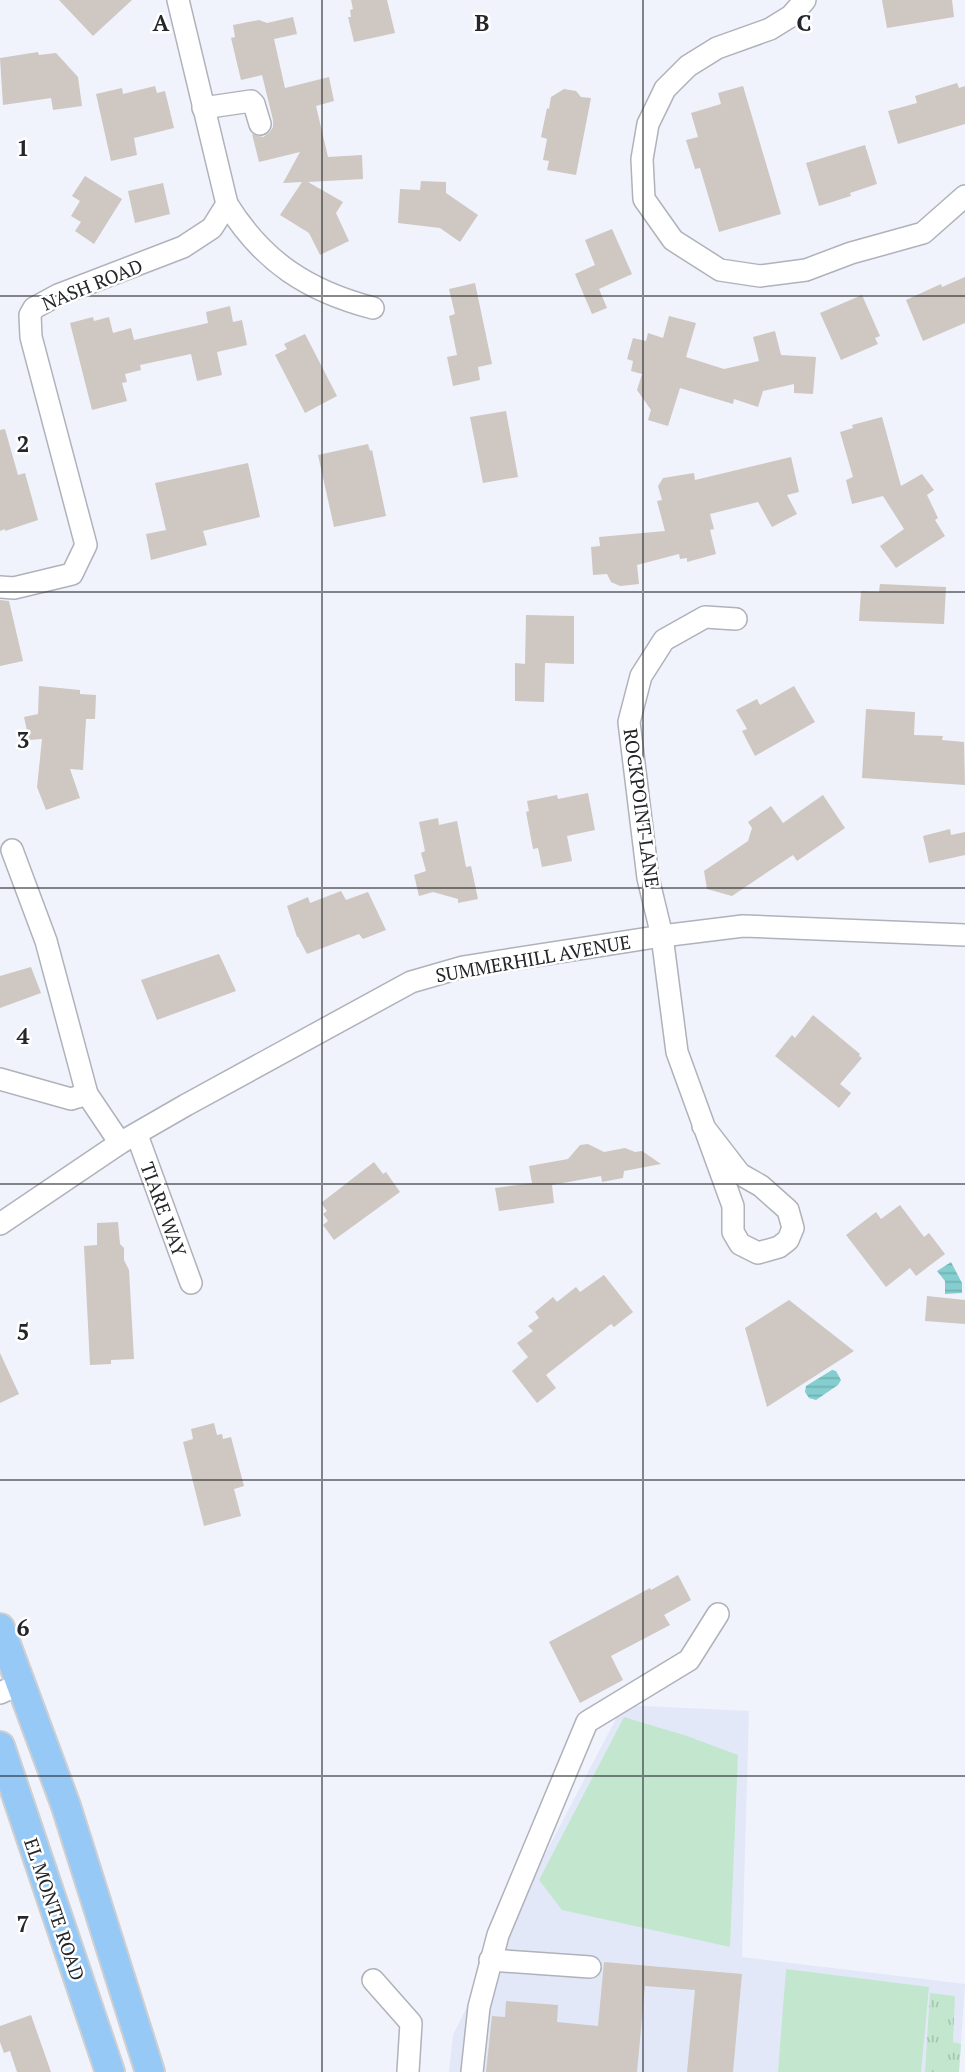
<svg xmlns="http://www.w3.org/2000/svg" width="965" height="2072" font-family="'PT Serif',serif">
<defs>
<pattern id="park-tufts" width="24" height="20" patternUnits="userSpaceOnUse" patternTransform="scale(1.75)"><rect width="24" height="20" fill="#c2e7ce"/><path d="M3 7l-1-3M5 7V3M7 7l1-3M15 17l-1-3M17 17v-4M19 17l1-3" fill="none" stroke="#a7c6b1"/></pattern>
<pattern id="water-rules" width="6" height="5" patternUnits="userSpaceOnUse" patternTransform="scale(1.75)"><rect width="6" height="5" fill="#84ced0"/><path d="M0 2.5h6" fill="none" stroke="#72b1b3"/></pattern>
</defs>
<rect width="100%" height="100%" fill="#f0f3fb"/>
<!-- built -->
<polygon fill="#e3e8f8" points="623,1705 749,1711 742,1957 965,1984 959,2072 449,2072 453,2035 490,1960"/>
<!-- green -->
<g fill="#c2e7ce">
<polygon points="624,1717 687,1736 738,1755 730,1947 562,1910 539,1880"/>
<polygon points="786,1969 929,1987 921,2072 778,2072"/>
</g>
<!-- park -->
<polygon fill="url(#park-tufts)" points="930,1993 955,1996 953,2042 961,2044 959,2072 925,2072"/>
<!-- water -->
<g fill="url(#water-rules)">
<polygon points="951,1262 962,1283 962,1293 945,1294 945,1281 937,1271"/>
<polygon points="832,1370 836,1371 841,1380 838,1385 816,1400 809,1398 805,1392 806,1386"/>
</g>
<!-- building -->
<g fill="#cfc7c2">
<polygon points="59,0 132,0 93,36"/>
<polygon points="351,0 387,0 395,33 354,42 348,17 351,17 350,10 353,9"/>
<polygon points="882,0 952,0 954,17 887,28"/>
<polygon points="293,17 297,34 274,39 285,88 329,77 334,101 316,106 328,157 362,155 363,179 308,182 343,202 336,213 349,241 320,255 309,233 280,215 302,182 283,183 300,152 259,162 252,134 263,137 269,133 273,127 273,120 262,75 241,80 231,38 235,37 233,25 259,20 267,23"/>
<polygon points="38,52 39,55 56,53 78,77 82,106 53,110 51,98 3,105 0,58"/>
<polygon points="957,83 959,88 965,86 965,124 898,144 888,111 917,103 915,96"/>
<polygon points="155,86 157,93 165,91 174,128 134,138 137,155 111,161 96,94 122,88 123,94"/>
<polygon points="743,86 781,214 719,232 700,168 695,169 686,140 698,137 691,113 721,104 718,93"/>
<polygon points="564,89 576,91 581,97 591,98 576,175 547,170 549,161 543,160 547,139 541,137 547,108 549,109 551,97"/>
<polygon points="865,145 877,184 850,193 851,196 819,206 806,163"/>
<polygon points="85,176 122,199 94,244 75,231 81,222 71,216 80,201 72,196"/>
<polygon points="421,181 446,182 446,193 478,215 460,242 440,228 398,223 400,189 420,190"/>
<polygon points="163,183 170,214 135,223 128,191"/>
<polygon points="612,229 632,274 599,289 607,308 592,314 575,274 595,265 585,240"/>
<polygon points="965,277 965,323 923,341 906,300 941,284 942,287"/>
<polygon points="475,283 492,364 478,367 480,380 453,386 447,357 457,355 449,316 455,314 449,289"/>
<polygon points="862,295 880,336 875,338 878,344 841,360 820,313"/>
<polygon points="230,306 233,322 242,320 247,345 217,352 222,375 197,381 191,354 140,365 141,370 125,374 127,382 122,383 127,401 92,410 70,323 93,317 94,321 109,317 113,333 131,328 134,340 208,323 206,312"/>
<polygon points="669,316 696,323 686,357 724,369 759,361 753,337 775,331 781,355 816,357 813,394 794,393 794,384 763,391 758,407 734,399 733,404 680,388 668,426 648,420 651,410 637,390 642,374 631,371 633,361 627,359 633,338 646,341 648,333 663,338"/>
<polygon points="305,334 337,396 305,413 275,355 287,349 284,344"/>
<polygon points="506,411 518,477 483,483 470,417"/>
<polygon points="882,417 901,486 922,474 934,490 927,495 938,518 935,520 945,536 896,568 880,546 904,529 883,496 852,504 846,480 853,477 840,432 853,428 852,425"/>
<polygon points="5,429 18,475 25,473 38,520 5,531 5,529 0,531 0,430"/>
<polygon points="368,444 370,451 372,450 386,516 334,527 318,455"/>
<polygon points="791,457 799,492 787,495 797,514 772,527 758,502 710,514 714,529 710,530 716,554 687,562 687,558 680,559 679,554 637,565 639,584 620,586 611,582 607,574 593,575 591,547 600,546 599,537 665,531 657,501 662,500 658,486 663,478 694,473 695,480"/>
<polygon points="248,463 260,517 203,531 207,545 151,560 146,534 166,530 155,483"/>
<polygon points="880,584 946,587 944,624 859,621 861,591 879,592"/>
<polygon points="0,600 9,601 23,661 0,666"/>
<polygon points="526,615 574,616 574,664 545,663 544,702 515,701 515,663 525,664"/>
<polygon points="39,686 80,690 80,694 96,695 95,719 86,719 83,770 70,769 80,798 46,810 37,787 42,739 29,740 24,717 38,714"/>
<polygon points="794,686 815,722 755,756 742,731 747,729 736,710 757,699 760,705"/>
<polygon points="866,709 915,712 914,735 943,736 942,740 964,742 965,785 862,778"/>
<polygon points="588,793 595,830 567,836 572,861 542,867 538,848 533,849 526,812 529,811 527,801 557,795 558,799"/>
<polygon points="823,795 845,828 797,861 793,855 732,896 707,889 704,871 748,841 752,828 748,822 771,806 783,823"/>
<polygon points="438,818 439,825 457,821 466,867 471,866 478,899 458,903 458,899 433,892 419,896 414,875 426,871 421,853 425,851 419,822"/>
<polygon points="950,829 951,835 965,832 965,855 929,863 923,836"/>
<polygon points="341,891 346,900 368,892 386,930 363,939 359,934 307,954 298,937 297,937 287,906 308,897 310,903"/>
<polygon points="219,954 236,991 157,1020 141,980"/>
<polygon points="31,967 41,993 0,1008 0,976"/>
<polygon points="813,1015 860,1054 859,1056 862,1058 840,1084 851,1093 839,1108 775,1056 792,1035 795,1038"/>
<polygon points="588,1144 604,1152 625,1148 635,1152 642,1151 661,1164 624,1171 623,1178 602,1182 601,1176 552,1185 554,1203 499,1211 495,1188 532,1183 529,1166 568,1159 580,1145"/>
<polygon points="374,1162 383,1174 386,1172 400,1192 334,1240 323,1225 328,1221 323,1214 327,1211 321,1203"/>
<polygon points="900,1205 924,1237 929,1233 945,1254 916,1276 910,1268 886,1287 846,1235 876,1212 881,1219"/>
<polygon points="118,1222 120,1244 124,1248 124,1260 129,1270 134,1359 111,1360 111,1364 90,1365 84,1246 97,1245 97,1223"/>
<polygon points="604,1275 633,1312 614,1327 611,1324 546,1375 556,1388 537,1403 512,1371 528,1357 517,1343 533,1331 528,1326 539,1318 535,1312 553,1297 557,1302 576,1287 580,1292"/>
<polygon points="927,1296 965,1300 965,1324 925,1321"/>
<polygon points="789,1300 854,1351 767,1407 745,1328"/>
<polygon points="0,1353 19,1394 0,1403"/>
<polygon points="214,1423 217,1435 222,1434 223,1439 231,1437 244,1486 234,1489 241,1516 204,1526 183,1442 193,1439 191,1429"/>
<polygon points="678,1575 691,1600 664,1615 670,1625 611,1656 623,1680 580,1703 549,1642 650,1588 651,1590"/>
<polygon points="604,1962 742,1974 733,2072 687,2072 695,1990 645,1986 637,2072 486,2072 492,2016 505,2017 506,2001 558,2005 557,2022 598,2026"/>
<polygon points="31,2015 51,2072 17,2072 10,2051 4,2053 0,2042 0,2026"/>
</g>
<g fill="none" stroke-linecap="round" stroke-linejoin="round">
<defs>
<g id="minor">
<polyline points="805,0 791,16 770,29 717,48 688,66 665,89 648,124 642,159 644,199 673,240 720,270 760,276 806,270 851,253 923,233 965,196"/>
<polyline points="203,108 251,101 254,104 260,124"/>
<path d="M 227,204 C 263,262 308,291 373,308"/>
<polyline points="0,587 14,588 72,574 86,545 31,337 30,315 34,308 58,295 183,247 212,228 227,204 178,0"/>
<polyline points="12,850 46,941 87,1094"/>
<polyline points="0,1079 71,1099 87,1094 120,1143"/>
<polyline points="703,1126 740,1174 761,1186 788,1210 793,1228 788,1240 779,1247 758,1253 740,1244 733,1232 733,1206 677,1052 662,936 648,878 629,722 641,676 664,640 705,617 736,619"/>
<polyline points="137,1135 191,1283"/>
<polyline points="0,1224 120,1143 186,1105 411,982 463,967 662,936 743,926 965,935"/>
<polyline points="0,1693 22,1683"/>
<polyline points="490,1960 590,1967"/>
<polyline points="373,1980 411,2023 408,2072"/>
<polyline points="472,2072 479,2007 498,1935 587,1722 689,1660 718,1614"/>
</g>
<g id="major">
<polyline points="0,1628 66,1806 150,2072"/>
<polyline points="0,1746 110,2072"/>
</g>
</defs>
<!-- minor casing -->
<use href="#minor" stroke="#afb2ba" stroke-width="24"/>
<!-- major casing -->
<use href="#major" stroke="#cfcfd0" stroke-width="32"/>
<!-- minor -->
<use href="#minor" stroke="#fff" stroke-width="21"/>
<!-- major -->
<use href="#major" stroke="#97c9f7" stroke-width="28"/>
</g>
<!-- grid -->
<path fill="none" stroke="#25262a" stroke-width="2" stroke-opacity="0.55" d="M 322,0 L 322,2072M 643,0 L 643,2072M 0,296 L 965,296M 0,592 L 965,592M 0,888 L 965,888M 0,1184 L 965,1184M 0,1480 L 965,1480M 0,1776 L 965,1776"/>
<g text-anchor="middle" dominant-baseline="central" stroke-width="5" stroke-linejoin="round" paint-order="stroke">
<!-- street labels -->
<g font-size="19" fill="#25262a" stroke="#fff">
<text transform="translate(92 284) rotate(-22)">NASH ROAD</text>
<text transform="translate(642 808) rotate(82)">ROCKPOINT LANE</text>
<text transform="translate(533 958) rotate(-10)">SUMMERHILL AVENUE</text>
<text transform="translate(164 1209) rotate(70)">TIARE WAY</text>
<text transform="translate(55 1909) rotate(71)">EL MONTE ROAD</text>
</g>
</g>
<g font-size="23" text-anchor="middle" font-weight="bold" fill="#25262a" stroke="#fff" stroke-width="5" stroke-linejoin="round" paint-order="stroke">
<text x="161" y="31">A</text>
<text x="482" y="31">B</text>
<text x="804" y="31">C</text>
<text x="23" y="156">1</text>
<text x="23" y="452">2</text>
<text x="23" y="748">3</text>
<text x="23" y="1044">4</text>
<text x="23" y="1340">5</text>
<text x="23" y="1636">6</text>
<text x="23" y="1932">7</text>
</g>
</svg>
